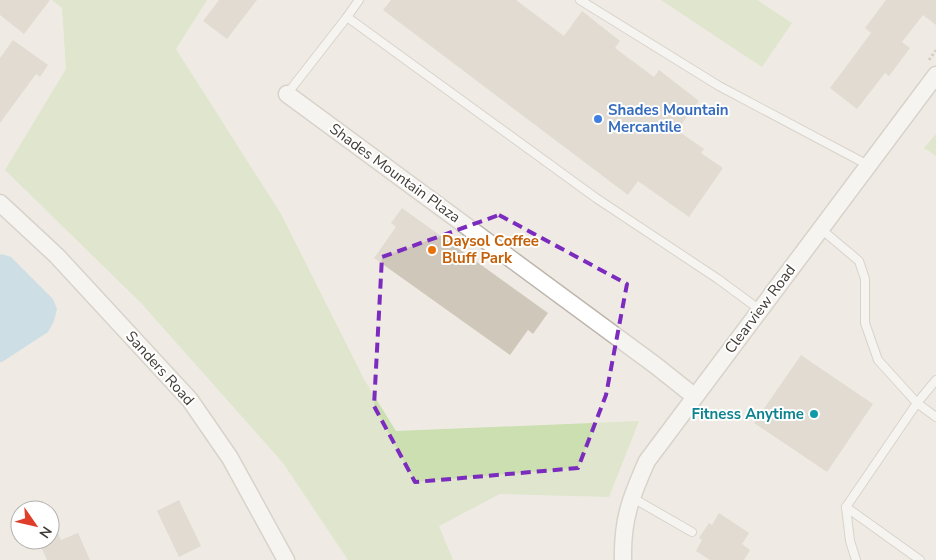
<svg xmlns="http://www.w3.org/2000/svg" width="936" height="560" font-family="'Nunito Sans',sans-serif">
<rect width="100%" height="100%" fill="#efebe4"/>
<!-- green -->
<g fill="#ccdfb1">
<polygon points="52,0 207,0 176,49 281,214 365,381 396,431 639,421 609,497 500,494 439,526 453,560 348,560 283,463 141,303 5,170 66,69 62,8"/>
<polygon points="661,0 757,0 792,23 762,67"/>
<polygon points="936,134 936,156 924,148"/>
</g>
<!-- water -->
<polygon fill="#a6cfe6" points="2,254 11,257 53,299 57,309 54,321 48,332 2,362 0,362 0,255"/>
<!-- building -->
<g fill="#d0c7bb">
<polygon points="0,0 50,0 24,34 0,15"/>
<polygon points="219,0 257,0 227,39 203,21"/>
<polygon points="391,0 516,0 564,36 582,11 620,41 615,48 654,77 659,70 699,101 677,130 704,149 701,153 723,168 689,217 638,181 628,195 383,10"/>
<polygon points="886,0 936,0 936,25 923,15 902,42 910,48 889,76 885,73 857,109 830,88 871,33 865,28"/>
<polygon points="13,40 48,65 40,77 36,74 0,123 0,58"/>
<polygon points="402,208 548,313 533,334 528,330 510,355 374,258 396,227 391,223"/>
<polygon points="801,355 873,404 827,472 754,423"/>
<polygon points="179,500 201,546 179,557 157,511"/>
<polygon points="719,513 749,533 742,544 750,550 744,560 710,560 696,551 702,540 699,538 709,523 712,525"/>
<polygon points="50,515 61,540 78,533 90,560 47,560 38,540 50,540"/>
</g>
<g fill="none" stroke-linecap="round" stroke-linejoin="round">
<defs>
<g id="lane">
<polyline points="580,0 719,86 868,165"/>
<polyline points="347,17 359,0"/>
<polyline points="287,94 347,17 596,198 718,279 760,310"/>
<polyline points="821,229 859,261 865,279 865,323 878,360 917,403 936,417"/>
<polyline points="631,497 692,532"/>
<polyline points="846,507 850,541 856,560"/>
<polyline points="920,560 846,507 917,403 936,380"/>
</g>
<g id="street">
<polyline points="287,94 655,365 694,396"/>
<polyline points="0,203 57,256 190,400 230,458 286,560"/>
<path d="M 623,560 C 622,519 631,497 647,461 L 936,75"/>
</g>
</defs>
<!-- lane casing -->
<use href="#lane" stroke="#bdb5ab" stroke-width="10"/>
<!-- street casing -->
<use href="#street" stroke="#bdb5ab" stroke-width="19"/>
<!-- path -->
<polyline stroke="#baad9b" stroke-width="3" stroke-dasharray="2.5 2.5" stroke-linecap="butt" points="929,60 936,50"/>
<!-- lane -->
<use href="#lane" stroke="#fff" stroke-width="8"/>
<!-- street -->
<use href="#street" stroke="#fff" stroke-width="16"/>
</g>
<!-- marked area -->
<path d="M0 0H936V560H0ZM 499,215 L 627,284 L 606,395 L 578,468 L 415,482 L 374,406 L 382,257 Z" fill="#efebe4" fill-opacity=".55" fill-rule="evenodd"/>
<path fill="none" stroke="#7b2cbf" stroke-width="4" stroke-dasharray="10 6" stroke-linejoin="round" d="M 499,215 L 627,284 L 606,395 L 578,468 L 415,482 L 374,406 L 382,257 Z"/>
<!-- markers -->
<circle fill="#3f7fe0" stroke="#fff" stroke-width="2" cx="598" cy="119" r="5"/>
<circle fill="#e8710a" stroke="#fff" stroke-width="2" cx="432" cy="250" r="5"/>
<circle fill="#0f9aa8" stroke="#fff" stroke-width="2" cx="814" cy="414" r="5"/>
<g text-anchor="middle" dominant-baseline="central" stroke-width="4" stroke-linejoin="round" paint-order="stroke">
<!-- shop labels -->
<g font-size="15" font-weight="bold" fill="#366cbe" stroke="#fff" text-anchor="start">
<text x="608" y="110">Shades Mountain<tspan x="608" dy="17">Mercantile</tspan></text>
</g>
<!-- street labels -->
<g font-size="15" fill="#413b35" stroke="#fff">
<text transform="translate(395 173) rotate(36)">Shades Mountain Plaza</text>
<text transform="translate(760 309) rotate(-53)">Clearview Road</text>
<text transform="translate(160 368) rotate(48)">Sanders Road</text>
</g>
<!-- food labels -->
<g font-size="15" font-weight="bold" fill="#c56008" stroke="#fff" text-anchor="start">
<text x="442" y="241">Daysol Coffee<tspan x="442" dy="17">Bluff Park</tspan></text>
</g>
<!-- culture labels -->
<g font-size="15" font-weight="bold" fill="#0d838f" stroke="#fff" text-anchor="end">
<text x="804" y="414">Fitness Anytime</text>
</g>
</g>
<!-- north arrow -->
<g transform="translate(35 525) rotate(124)"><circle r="24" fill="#ffffff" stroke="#b3b1ae"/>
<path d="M0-4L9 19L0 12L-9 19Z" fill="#df3e2b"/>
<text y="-8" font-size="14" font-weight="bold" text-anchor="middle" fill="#413b35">N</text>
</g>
</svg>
